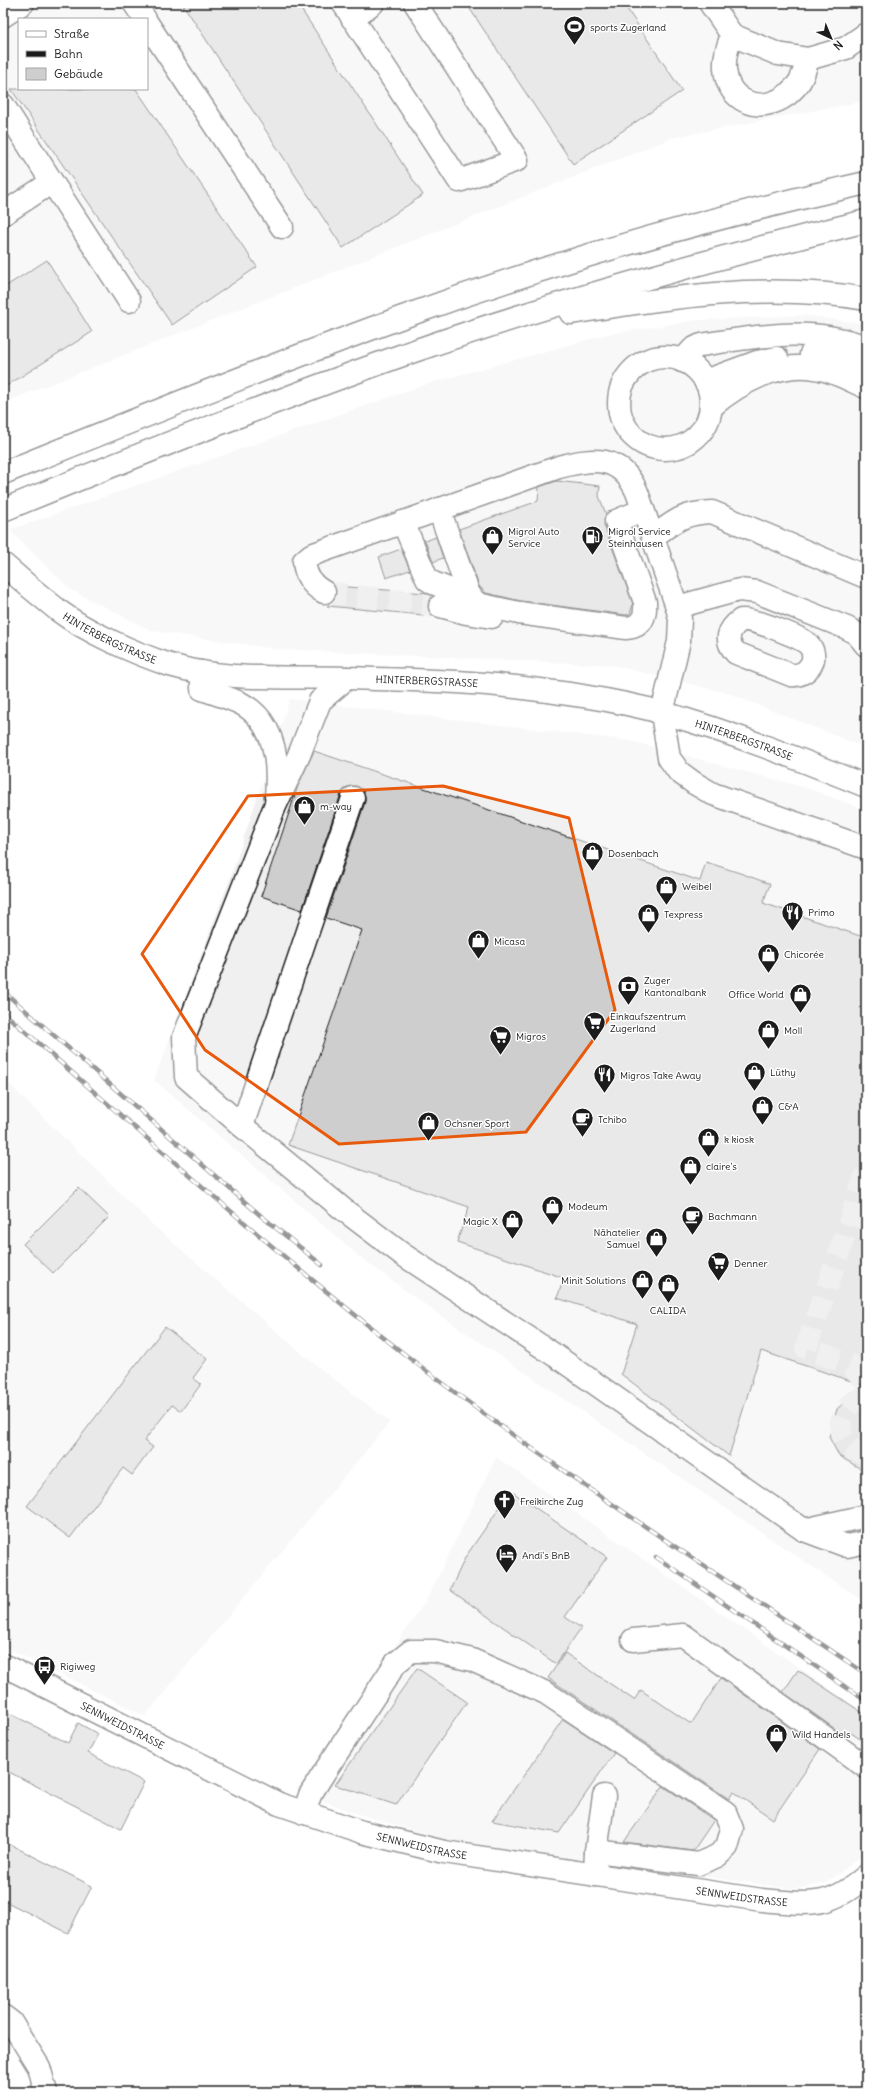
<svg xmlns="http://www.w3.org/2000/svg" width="869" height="2095" font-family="Delius,sans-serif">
<rect width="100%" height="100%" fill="#fff"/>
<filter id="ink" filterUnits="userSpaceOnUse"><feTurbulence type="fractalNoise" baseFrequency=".025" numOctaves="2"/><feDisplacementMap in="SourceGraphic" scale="8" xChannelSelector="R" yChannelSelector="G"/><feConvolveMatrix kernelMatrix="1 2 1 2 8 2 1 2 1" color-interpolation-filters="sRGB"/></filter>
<g filter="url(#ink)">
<!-- built -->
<g fill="#f0f0f0" fill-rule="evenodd">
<path d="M 3,3 L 866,3 L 866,101 L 675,137 L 3,403 ZM 19,19 L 147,19 L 147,89 L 19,89 Z"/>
<polygon points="804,315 866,324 866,748 727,693 611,665 274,649 152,631 71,590 9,530 430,383 608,334 698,320"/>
<polygon points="290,699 631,741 807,788 866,810 866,1603 432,1310 356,1254 154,1080 231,876"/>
<polygon points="3,1078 153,1225 312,1362 390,1422 145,1716 3,1646"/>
<polygon points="496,1457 866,1714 866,1851 859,1858 827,1883 794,1889 457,1843 351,1812 296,1790 427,1599"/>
</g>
<!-- building -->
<g fill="#cecece" stroke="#1c1c1c">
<polygon points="182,3 297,3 423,195 343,248"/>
<polygon points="466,3 623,3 682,91 573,164"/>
<polygon points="11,89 136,89 257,267 172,325"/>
<polygon points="47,260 92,332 3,388 3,288"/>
<polygon points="557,481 600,486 599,496 606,514 604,525 633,604 630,614 626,615 521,601 486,593 479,586 459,529 538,501 539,487"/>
<polygon points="436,537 443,558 433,562 425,541"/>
<polygon points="401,549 410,570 386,578 379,557"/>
<polygon points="335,586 426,593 433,596 428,602 428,609 434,616 327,606 335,598 336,592"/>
<polygon points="314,751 700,881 706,862 743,874 770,884 763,903 866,938 866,1472 839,1456 829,1437 837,1409 863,1385 761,1351 729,1456 621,1374 637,1324 557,1298 564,1278 457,1242 469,1207 288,1145 362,930 326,918 365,802 365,796 363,790 357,786 350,786 345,788 341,794 302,910 261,896 298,786"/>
<polygon points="79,1188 109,1217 53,1273 23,1244"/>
<polygon points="165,1327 207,1359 193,1378 201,1384 181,1411 172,1405 144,1441 153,1447 132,1475 123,1468 70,1538 27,1506"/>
<polygon points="511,1491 607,1557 565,1617 581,1628 556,1664 450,1590 466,1556"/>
<polygon points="565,1653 634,1700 641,1690 691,1724 721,1678 820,1749 773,1819 733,1792 729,1799 548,1678"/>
<polygon points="417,1668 467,1702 396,1805 335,1785"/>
<polygon points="798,1670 866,1715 866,1743 848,1731 845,1736 783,1692"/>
<polygon points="3,1710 68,1743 78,1723 98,1734 88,1753 144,1782 121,1829 3,1769"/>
<polygon points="563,1719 614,1753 559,1833 492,1821"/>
<polygon points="663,1786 714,1820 693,1851 624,1842"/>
<polygon points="3,1841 92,1886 68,1933 3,1900"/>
</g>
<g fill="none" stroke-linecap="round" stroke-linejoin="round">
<!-- minor-tunnel -->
<g stroke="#ddd" stroke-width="22" stroke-dasharray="22 11" stroke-linecap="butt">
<polyline points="324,592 440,606"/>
<polyline points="866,1173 806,1348 851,1365 866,1382"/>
<path d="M 866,1397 C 833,1403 831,1451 866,1453"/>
</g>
<defs>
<g id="minor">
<polyline points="134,3 145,19"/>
<polyline points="343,3 459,181 517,160 415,3"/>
<polyline points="710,3 732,35 778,54 808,59 846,48 866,34"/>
<polyline points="3,16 23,3"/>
<polyline points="352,18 373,3"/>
<polyline points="147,23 282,227"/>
<path d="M 732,35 C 728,46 724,56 725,68 C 727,102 760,115 787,95 C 792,90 798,86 801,79 C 804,73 806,65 808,59"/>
<polyline points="3,105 52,182 3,214"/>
<polyline points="52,182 129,301"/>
<polyline points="811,354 828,356 866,369"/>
<circle cx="665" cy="403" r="46"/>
<path d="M 682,361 L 693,349 L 701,345 C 757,336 811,326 866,347"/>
<polyline points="705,381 757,362 777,358"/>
<path d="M 711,407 C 739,383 782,359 820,369 C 836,372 851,381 866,387"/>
<path d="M 439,509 L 468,592 L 474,601 L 482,605 L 519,613 L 626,628 C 642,627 646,617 645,602 L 616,521 L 643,510"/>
<polyline points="403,522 427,579 433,583 471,598"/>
<path d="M 653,537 C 675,521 683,513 712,512 L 866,577"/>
<path id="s1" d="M 3,564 C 21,580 40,596 59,611 C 87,632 136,654 170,665 C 226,682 288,676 347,678 C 400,680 454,680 506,686 C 559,692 613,699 664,713 C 733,733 799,759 866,786"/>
<path d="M 324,592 C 312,586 305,575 304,561 L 311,555 L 559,467 C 593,458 620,454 637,492 L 677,607 L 680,619 L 679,641 L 662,713 L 669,758 L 679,772 L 694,783 L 713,794 L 866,848"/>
<polyline points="440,606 466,613 492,617"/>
<polyline points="677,607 739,590 757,592 847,628 857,634 866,645"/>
<path d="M 741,620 C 752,618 800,637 808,644 C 821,657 808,677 791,675 L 736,653 C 724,640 728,629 741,620 Z"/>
<path d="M 202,672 L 202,689 C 216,694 230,698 242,704 C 276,723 279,763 276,797"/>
<polyline points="347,678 320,701 299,755 275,806 184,1037 186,1077 242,1126 344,1210 402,1254 556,1356 804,1530 847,1546 866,1542"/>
<polyline points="242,1126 353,798"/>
<polyline points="804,1530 866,1516"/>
<polyline points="633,1640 683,1635 866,1767"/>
<path id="s2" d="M 3,1665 L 279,1804 L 362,1832 L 444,1852 L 762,1900 C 809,1904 829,1909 866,1876"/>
<polyline points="304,1813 310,1795 327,1768 396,1663 411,1651 435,1651 472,1660 546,1693 725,1812 732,1829 727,1847 717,1856 698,1864 596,1851 595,1875"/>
<polyline points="596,1851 604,1796"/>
<polyline points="3,2016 11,2022 39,2067 46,2092"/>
</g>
<g id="highway">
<path d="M 571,313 C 669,297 767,282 866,299"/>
<path d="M 3,473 C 135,420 266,367 400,318 C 551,263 708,218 866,183"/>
<path d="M 3,510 C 140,454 278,399 417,350 C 564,299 715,258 866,221"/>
</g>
</defs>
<!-- minor casing -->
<use href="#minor" stroke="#1c1c1c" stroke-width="25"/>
<!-- highway casing -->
<use href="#highway" stroke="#1c1c1c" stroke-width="25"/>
<!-- minor -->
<use href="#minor" stroke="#fff" stroke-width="22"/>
<!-- highway -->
<use href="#highway" stroke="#fff" stroke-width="22"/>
<defs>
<g id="rail">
<polyline points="3,991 260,1215 322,1265"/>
<path d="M 3,1012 C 135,1127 265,1245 403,1353 C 551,1468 710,1569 866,1674"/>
<polyline points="656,1557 866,1701"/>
</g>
</defs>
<!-- rail casing -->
<use href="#rail" stroke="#1c1c1c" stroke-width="4.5"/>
<!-- rail -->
<use href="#rail" stroke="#fff" stroke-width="3" stroke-dasharray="9" stroke-linecap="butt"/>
</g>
</g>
<!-- marked area -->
<path d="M0 0H869V2095H0ZM 443,786 L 569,818 L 615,1010 L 526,1132 L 339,1144 L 205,1050 L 142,954 L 248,796 Z" fill="#fff" fill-opacity=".55" fill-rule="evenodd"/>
<path fill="none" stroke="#e8590c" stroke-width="3" stroke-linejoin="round" d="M 443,786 L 569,818 L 615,1010 L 526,1132 L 339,1144 L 205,1050 L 142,954 L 248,796 Z"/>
<!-- icons -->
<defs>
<symbol id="stadium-pin" viewBox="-11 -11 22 30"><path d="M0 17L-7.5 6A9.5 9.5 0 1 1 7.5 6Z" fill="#1c1c1c" stroke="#fff"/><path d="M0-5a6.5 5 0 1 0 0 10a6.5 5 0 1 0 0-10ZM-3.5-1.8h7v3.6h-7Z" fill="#fff"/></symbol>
<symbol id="shop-pin" viewBox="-11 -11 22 30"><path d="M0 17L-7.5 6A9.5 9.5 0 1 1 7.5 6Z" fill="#1c1c1c" stroke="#fff"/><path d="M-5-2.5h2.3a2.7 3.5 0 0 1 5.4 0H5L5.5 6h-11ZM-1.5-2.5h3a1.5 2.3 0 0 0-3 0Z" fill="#fff"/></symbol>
<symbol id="fuel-pin" viewBox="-11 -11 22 30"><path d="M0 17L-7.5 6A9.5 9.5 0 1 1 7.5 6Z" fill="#1c1c1c" stroke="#fff"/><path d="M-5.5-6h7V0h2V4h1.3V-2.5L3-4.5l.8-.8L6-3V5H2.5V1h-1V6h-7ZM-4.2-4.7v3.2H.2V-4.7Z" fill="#fff"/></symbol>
<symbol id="restaurant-pin" viewBox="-11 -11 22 30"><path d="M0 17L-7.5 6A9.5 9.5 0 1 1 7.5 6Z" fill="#1c1c1c" stroke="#fff"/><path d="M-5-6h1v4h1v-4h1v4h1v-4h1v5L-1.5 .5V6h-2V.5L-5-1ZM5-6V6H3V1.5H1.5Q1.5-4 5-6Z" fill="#fff"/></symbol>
<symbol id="bank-pin" viewBox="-11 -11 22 30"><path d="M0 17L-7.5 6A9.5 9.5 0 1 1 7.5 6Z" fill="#1c1c1c" stroke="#fff"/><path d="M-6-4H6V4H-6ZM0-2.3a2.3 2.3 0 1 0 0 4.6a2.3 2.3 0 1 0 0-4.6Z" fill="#fff"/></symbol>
<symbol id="supermarket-pin" viewBox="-11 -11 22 30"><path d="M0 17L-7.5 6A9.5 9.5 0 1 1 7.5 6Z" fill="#1c1c1c" stroke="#fff"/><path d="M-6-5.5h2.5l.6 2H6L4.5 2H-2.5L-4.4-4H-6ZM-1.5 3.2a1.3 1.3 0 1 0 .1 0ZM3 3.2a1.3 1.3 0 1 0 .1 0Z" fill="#fff"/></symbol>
<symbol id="cafe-pin" viewBox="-11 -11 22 30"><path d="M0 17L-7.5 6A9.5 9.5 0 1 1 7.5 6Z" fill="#1c1c1c" stroke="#fff"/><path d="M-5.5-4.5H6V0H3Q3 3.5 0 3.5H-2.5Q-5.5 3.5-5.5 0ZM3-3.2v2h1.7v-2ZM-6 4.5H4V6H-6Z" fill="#fff"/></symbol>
<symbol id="church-pin" viewBox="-11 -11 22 30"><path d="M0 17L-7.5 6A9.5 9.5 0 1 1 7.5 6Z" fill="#1c1c1c" stroke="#fff"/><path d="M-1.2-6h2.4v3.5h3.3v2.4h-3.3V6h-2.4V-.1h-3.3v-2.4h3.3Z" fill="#fff"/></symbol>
<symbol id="hotel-pin" viewBox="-11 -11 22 30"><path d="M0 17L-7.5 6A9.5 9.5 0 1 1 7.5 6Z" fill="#1c1c1c" stroke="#fff"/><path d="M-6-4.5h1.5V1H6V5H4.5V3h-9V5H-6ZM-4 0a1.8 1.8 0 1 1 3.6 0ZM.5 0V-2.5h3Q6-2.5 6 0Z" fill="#fff"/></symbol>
<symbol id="bus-pin" viewBox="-11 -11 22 30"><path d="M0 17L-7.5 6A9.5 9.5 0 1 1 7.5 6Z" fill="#1c1c1c" stroke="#fff"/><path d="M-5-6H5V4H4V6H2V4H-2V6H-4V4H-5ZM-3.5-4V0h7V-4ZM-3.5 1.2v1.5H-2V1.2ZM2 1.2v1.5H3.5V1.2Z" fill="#fff"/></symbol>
</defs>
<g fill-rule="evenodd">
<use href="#stadium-pin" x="562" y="14" width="25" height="34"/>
<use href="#shop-pin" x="480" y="524" width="25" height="34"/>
<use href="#fuel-pin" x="580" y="524" width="25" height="34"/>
<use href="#shop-pin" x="292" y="794" width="25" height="34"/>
<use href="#shop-pin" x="580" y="840" width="25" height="34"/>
<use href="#shop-pin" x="654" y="874" width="25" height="34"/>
<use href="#restaurant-pin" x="780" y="900" width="25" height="34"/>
<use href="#shop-pin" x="636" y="902" width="25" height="34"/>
<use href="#shop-pin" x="466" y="928" width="25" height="34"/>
<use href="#shop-pin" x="756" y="942" width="25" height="34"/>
<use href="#bank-pin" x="616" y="974" width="25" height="34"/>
<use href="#shop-pin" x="788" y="982" width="25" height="34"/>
<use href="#supermarket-pin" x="582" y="1010" width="25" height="34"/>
<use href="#shop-pin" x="756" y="1018" width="25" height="34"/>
<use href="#supermarket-pin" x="488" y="1024" width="25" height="34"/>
<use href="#shop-pin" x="742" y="1060" width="25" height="34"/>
<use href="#restaurant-pin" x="592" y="1062" width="25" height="34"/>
<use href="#shop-pin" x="750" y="1094" width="25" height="34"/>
<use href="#cafe-pin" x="570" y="1106" width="25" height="34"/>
<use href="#shop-pin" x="416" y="1110" width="25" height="34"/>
<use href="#shop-pin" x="696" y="1126" width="25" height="34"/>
<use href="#shop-pin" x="678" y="1154" width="25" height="34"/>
<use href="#shop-pin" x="540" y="1194" width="25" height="34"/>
<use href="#cafe-pin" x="680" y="1204" width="25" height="34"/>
<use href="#shop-pin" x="500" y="1208" width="25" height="34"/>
<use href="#shop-pin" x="644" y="1226" width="25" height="34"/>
<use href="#supermarket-pin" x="706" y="1250" width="25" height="34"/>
<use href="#shop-pin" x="630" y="1268" width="25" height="34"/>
<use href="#shop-pin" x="656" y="1272" width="25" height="34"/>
<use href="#church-pin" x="492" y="1488" width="25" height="34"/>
<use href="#hotel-pin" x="494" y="1542" width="25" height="34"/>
<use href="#bus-pin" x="32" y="1654" width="25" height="34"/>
<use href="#shop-pin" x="764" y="1722" width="25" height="34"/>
</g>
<g text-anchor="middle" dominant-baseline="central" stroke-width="3" stroke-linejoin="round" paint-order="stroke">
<!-- poi labels -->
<g font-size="10" fill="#1c1c1c" stroke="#fff" text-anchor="start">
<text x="590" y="27">sports Zugerland</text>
<text x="508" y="531">Migrol Auto<tspan x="508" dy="12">Service</tspan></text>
<text x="608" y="531">Migrol Service<tspan x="608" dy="12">Steinhausen</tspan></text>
<text x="320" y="806">m-way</text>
<text x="608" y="853">Dosenbach</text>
<text x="682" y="886">Weibel</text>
<text x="808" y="912">Primo</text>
<text x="664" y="914">Texpress</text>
<text x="494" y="941">Micasa</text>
<text x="784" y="954">Chicorée</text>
<text x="644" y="980">Zuger<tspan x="644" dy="12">Kantonalbank</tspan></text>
<text x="784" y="994" text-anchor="end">Office World</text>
<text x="610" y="1016">Einkaufszentrum<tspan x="610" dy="12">Zugerland</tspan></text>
<text x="784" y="1030">Moll</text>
<text x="516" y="1036">Migros</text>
<text x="770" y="1072">Lüthy</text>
<text x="620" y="1075">Migros Take Away</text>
<text x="778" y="1106">C&amp;A</text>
<text x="598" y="1119">Tchibo</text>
<text x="444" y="1123">Ochsner Sport</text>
<text x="724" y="1139">k kiosk</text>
<text x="706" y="1166">claire's</text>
<text x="568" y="1206">Modeum</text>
<text x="708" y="1216">Bachmann</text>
<text x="498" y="1221" text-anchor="end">Magic X</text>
<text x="640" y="1232" text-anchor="end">Nähatelier<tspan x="640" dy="12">Samuel</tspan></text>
<text x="734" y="1263">Denner</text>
<text x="626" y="1280" text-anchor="end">Minit Solutions</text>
<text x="668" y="1310" text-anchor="middle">CALIDA</text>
<text x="520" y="1501">Freikirche Zug</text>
<text x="522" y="1555">Andi's BnB</text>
<text x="60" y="1666">Rigiweg</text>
<text x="792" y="1734">Wild Handels</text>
</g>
<!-- street labels -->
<g font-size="10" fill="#1c1c1c" stroke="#fff">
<text stroke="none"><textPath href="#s1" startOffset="131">HINTERBERGSTRASSE</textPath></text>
<text stroke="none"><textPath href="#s1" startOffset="455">HINTERBERGSTRASSE</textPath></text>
<text stroke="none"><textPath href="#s1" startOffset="779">HINTERBERGSTRASSE</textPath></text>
<text stroke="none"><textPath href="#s2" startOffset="134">SENNWEIDSTRASSE</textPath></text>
<text stroke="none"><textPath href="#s2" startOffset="458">SENNWEIDSTRASSE</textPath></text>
<text stroke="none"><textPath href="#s2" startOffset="782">SENNWEIDSTRASSE</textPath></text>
</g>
</g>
<!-- margin -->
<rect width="869" height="2095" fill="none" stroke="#fff" stroke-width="16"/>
<rect x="8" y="8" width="853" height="2079" fill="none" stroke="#1c1c1c" stroke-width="1.5" filter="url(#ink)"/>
<!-- legend -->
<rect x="18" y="18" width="130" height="72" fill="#ffffff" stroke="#a4a4a4"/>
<rect x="26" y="31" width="20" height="6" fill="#ffffff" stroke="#a4a4a4"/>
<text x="54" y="38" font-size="12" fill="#1c1c1c">Straße</text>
<rect x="26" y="51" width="20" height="6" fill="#1c1c1c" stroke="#a4a4a4"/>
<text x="54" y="58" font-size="12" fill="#1c1c1c">Bahn</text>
<rect x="26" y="68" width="20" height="12" fill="#cecece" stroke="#a4a4a4"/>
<text x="54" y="78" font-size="12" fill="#1c1c1c">Gebäude</text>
<!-- north arrow -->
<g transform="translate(831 38) rotate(136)" stroke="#ffffff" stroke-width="3" paint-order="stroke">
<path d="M0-3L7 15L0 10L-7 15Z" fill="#1c1c1c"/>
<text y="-6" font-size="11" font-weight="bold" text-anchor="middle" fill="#1c1c1c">N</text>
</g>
</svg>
